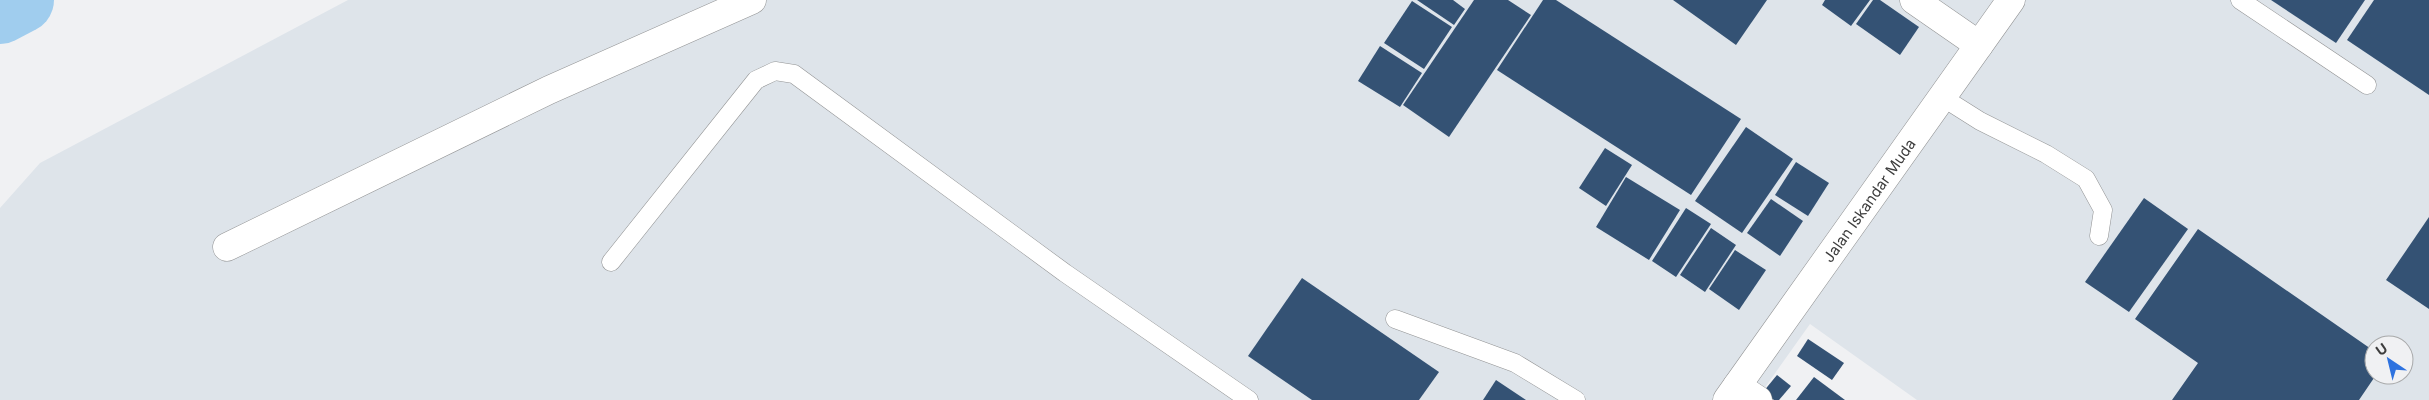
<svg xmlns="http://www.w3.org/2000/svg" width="2429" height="400" font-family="Inter,sans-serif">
<rect width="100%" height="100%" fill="#f0f1f3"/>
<!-- built -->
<path fill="#dee4ea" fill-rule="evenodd" d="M 348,0 L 2429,0 L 2429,400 L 1917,400 L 1810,324 L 1756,400 L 0,400 L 0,208 L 40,163 ZM 2374,345 L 2404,345 L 2404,375 L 2374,375 Z"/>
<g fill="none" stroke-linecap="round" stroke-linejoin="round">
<!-- river -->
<polyline stroke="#a0cdee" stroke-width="66" points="0,11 21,0"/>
</g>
<!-- building -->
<g fill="#345274">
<polygon points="1417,0 1453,0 1465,9 1454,25"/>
<polygon points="1474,0 1508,0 1531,15 1449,137 1403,105"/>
<polygon points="1543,0 1556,0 1741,119 1691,195 1497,70"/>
<polygon points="1673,0 1767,0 1736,45"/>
<polygon points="1825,0 1870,0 1851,26 1822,5"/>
<polygon points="1873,0 1880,0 1919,27 1900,55 1856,24"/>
<polygon points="2271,0 2365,0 2336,43"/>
<polygon points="2374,0 2429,0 2429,95 2347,40"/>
<polygon points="1412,1 1452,27 1424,69 1384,43"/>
<polygon points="1380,46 1422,73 1400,107 1358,81"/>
<polygon points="1746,127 1793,159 1742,233 1695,201"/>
<polygon points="1605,148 1632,165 1606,206 1579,188"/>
<polygon points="1796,162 1829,183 1808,216 1775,195"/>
<polygon points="1626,177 1680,210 1649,260 1596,227"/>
<polygon points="2144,198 2188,229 2129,312 2085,282"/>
<polygon points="1771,199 1803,221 1780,256 1747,233"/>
<polygon points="1686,208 1711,224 1676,277 1652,261"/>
<polygon points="2429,217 2429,309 2386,280"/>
<polygon points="1711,228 1736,245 1705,292 1680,275"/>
<polygon points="2198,229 2374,351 2374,375 2376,375 2359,400 2172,400 2198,363 2135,319"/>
<polygon points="1735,250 1766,270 1739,310 1709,289"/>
<polygon points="1302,278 1439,372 1419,400 1312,400 1248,356"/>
<polygon points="1808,339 1844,363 1832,380 1797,356"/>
<polygon points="1777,375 1791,386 1779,400 1774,400 1763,392"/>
<polygon points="1814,377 1845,400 1796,400"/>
<polygon points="1496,380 1526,400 1483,400"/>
</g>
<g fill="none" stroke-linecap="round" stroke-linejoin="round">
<defs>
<g id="lane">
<polyline points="2240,0 2367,85"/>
<polyline points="1942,97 1980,121 2046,154 2086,179 2103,210 2099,236"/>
<polyline points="611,262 756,80 775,71 794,74 1065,273 1249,400"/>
<polyline points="1395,319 1515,363 1576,400"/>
</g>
<g id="street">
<polyline points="1914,0 1979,45"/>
<polyline points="227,247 549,90 752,0"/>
<polyline points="1737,386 1758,400"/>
</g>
<g id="secondary">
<path id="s1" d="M 1727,400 L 2011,0"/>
</g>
</defs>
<!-- lane casing -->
<use href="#lane" stroke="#929394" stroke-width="19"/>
<!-- street casing -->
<use href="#street" stroke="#929394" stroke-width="29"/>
<!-- secondary casing -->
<use href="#secondary" stroke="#929394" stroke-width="29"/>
<!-- lane -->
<use href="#lane" stroke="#fff" stroke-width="18"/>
<!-- street -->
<use href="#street" stroke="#fff" stroke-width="28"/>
<!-- secondary -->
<use href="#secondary" stroke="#fff" stroke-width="28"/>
</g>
<g text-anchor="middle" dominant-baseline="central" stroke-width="5" stroke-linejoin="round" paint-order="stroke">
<!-- street labels -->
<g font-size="15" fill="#3d3d3d" stroke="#f0f1f3">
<text stroke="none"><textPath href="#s1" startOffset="245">Jalan Iskandar Muda</textPath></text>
</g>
</g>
<!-- north arrow -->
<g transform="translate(2389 360) rotate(325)"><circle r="24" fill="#f0f1f3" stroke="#a8a9aa"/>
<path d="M0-4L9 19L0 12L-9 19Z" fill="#2d72df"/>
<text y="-8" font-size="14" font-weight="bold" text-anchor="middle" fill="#3d3d3d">U</text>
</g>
</svg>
